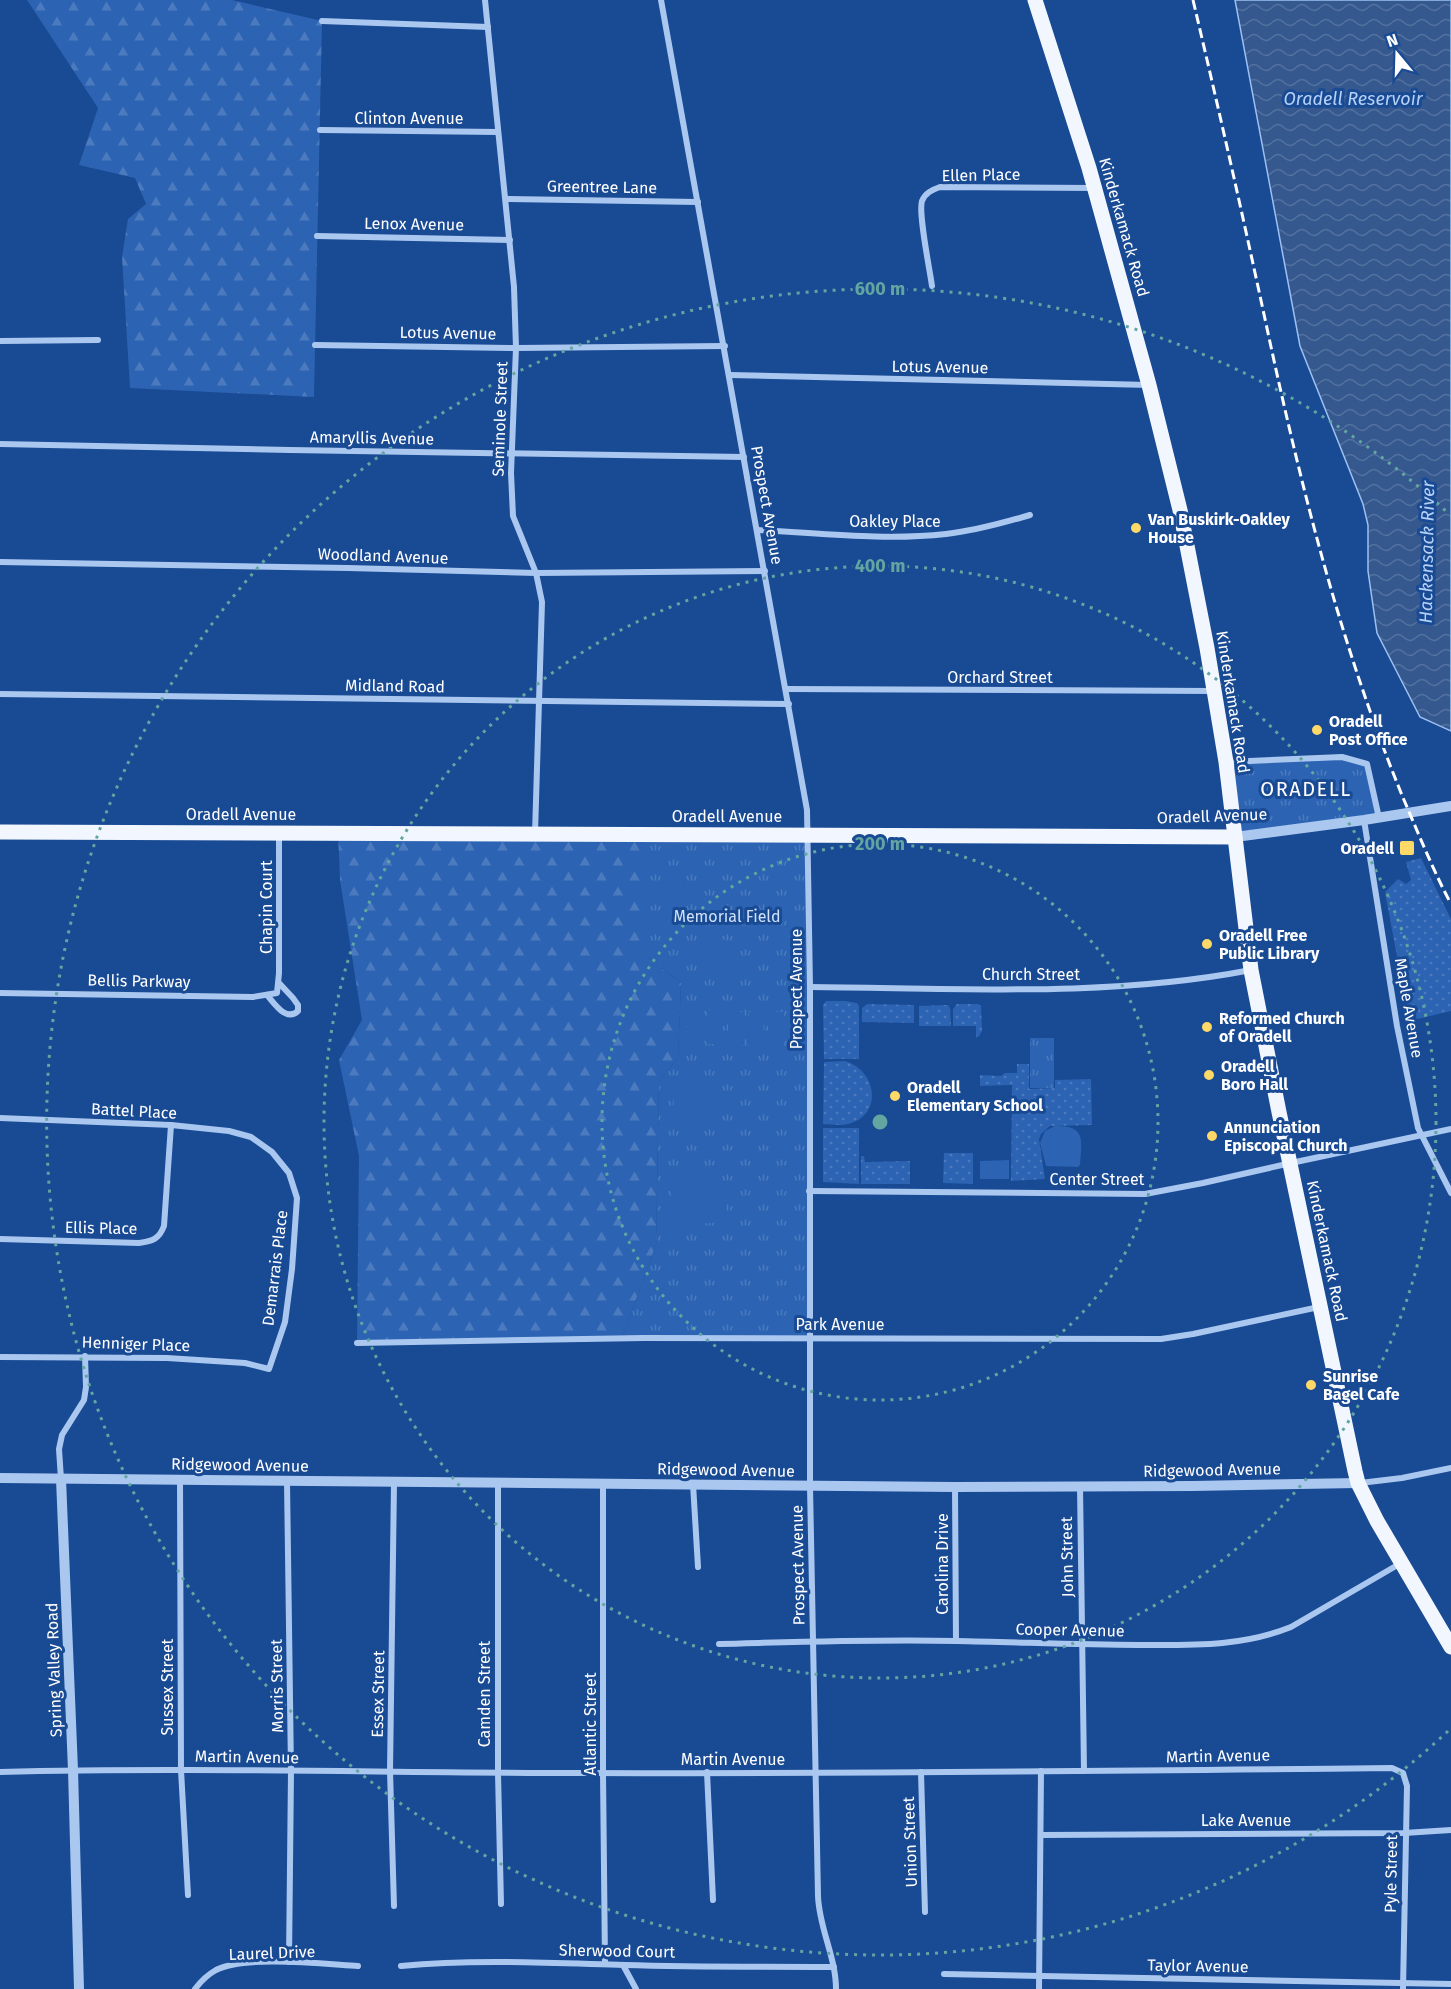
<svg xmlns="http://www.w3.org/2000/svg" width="1451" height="1989" font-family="'Fira Sans',sans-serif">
<defs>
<pattern id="grass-dots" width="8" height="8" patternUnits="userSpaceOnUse" patternTransform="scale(1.5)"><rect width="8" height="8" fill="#2c63b2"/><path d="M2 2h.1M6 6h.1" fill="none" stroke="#4c7abe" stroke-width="1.8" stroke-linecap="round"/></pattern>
<pattern id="forest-firs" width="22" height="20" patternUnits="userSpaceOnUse" patternTransform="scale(1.5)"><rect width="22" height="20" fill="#2c63b2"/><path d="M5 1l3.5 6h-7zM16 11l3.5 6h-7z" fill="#4c7abe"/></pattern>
<pattern id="park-tufts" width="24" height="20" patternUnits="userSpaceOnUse" patternTransform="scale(1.5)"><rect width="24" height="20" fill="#2c63b2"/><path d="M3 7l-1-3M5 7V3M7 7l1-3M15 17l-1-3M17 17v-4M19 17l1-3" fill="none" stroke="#4c7abe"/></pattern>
<pattern id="water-waves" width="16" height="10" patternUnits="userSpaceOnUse" patternTransform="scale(1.5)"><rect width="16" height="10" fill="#35588e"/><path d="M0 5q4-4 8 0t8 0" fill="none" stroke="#53719f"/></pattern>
</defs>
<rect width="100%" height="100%" fill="#194a94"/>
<!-- grass -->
<g fill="url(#grass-dots)">
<polygon points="1421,858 1451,919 1451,1011 1409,1021 1385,892 1398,879 1406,884 1411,880 1406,862"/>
<polygon points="826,1001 845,1001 857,1003 859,1006 859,1059 824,1059 823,1005"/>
<polygon points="867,1004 914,1005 914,1023 862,1022 862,1008"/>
<polygon points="957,1004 978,1004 981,1006 982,1031 979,1036 976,1038 976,1026 953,1026 953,1009"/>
<polygon points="948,1005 950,1008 951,1026 919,1026 919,1006"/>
<path d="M 845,1061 C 878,1071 883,1116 848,1124 C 840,1126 831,1124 823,1124 L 824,1062 Z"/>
<polygon points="1017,1064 1029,1064 1029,1089 1055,1088 1055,1080 1091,1079 1092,1125 1050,1126 1041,1134 1039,1139 1045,1179 1011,1181 1012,1085 980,1086 980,1075 1001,1076 1005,1073 1017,1073"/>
<polygon points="823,1128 859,1128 859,1184 823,1182"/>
<polygon points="944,1153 973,1153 973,1184 943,1183"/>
<polygon points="861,1156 864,1156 865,1162 910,1161 910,1184 861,1184"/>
</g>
<!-- forest -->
<g fill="url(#forest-firs)">
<polygon points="27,0 232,0 322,21 314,397 130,388 122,257 128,219 146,204 135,178 79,165 98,108"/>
<polygon points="338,832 646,834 646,956 681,983 678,1058 659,1081 656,1245 622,1338 357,1343 359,1156 339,1060 362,1020 340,880"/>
</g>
<!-- park -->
<g fill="url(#park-tufts)">
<polygon points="1342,757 1367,764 1379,818 1235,837 1226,762"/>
<polygon points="646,834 807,834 809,1337 622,1338 656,1245 659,1081 678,1058 681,983 646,956"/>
<rect x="1030" y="1038" width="24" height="50"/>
</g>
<!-- pitch -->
<g fill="#2c63b2">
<polygon points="684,875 683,900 668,900 667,876"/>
<rect x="669" y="903" width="14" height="25"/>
<path d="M 718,937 C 735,942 742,960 730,973 L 706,973 L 703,976 L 698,976 L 696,971 L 700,966 L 700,942 L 708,938 Z"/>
<polygon points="687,1009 702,1010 702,1043 687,1043"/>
<polygon points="708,1010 723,1011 722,1044 707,1044"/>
<polygon points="728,1012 744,1012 743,1045 728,1045"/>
<polygon points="749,1012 764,1012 763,1046 748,1045"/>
<polygon points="769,1012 784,1012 783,1046 768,1046"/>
<path d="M 673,1077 L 711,1081 C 720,1094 717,1118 699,1121 C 690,1123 682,1119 674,1117 Z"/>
<path d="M 1055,1126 C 1086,1125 1082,1140 1080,1165 L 1078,1167 L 1046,1166 L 1040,1143 L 1045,1131 Z"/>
<polygon points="1009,1160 1009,1179 980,1179 980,1161"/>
<path d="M 691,1168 C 725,1172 734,1192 722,1222 L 680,1225 L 680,1230 L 672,1233 L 666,1227 L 667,1218 L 673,1217 L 671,1175 L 681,1170 Z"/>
</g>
<!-- water -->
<polygon fill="url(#water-waves)" stroke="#9cc1f2" stroke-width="1.5" points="1235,0 1451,0 1451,731 1420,717 1377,633 1368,571 1368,525 1363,504 1300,346"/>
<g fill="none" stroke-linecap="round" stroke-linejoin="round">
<!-- minor -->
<g stroke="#aac7f0" stroke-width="6">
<polyline points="485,0 514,287 516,348 511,473 513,516 536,573 542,602 535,834"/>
<path d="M 661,0 L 807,810 L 810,987 L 810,1486 L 818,1896 C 819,1928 836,1957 836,1989"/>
<polyline points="322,21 488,27"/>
<polyline points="320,130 498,132"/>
<polyline points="506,199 698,202"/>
<polyline points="317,236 510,240"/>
<path d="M 932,286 C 930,271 918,212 922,201 C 925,193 932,190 940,187 L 1094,188"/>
<polyline points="0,341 98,340"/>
<polyline points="315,345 516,348 725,346"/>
<polyline points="730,375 1149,385"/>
<polyline points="0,444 290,450 744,457"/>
<path d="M 758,530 C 820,533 883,541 946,534 C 974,531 1003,523 1030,515"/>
<polyline points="0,562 348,568 536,573 765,571"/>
<polyline points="786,689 1214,691"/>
<polyline points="0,694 789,704"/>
<polyline points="1226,762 1342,757 1367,764 1379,818"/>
<polyline points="1364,820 1397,1026 1418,1128 1451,1193"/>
<path d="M 810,987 C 957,988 1106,998 1251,970"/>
<polyline points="0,993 253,997 277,993 279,973 279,833"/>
<path d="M 267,995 C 275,1004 286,1022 298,1011 L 298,1005 L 293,998 L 279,983"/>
<polyline points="0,1118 171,1125 229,1131 251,1137 272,1152 289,1173 297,1198 292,1269 285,1322 269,1369 245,1363 167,1358 0,1357"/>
<polyline points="809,1191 1145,1194 1203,1183 1291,1163 1451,1129"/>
<path d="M 0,1239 L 139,1243 C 153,1241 159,1239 164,1226 L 171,1125"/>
<polyline points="357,1343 644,1338 1161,1339 1193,1334 1319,1307"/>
<polyline points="61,1479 59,1449 62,1435 84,1400 86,1387 85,1356"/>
<polyline points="180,1480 181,1770 188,1895"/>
<polyline points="287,1481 291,1771 289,1962"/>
<polyline points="394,1483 390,1771 394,1906"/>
<polyline points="498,1483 498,1773 501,1904"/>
<polyline points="1360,1483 1402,1478 1451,1468"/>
<polyline points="603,1484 603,1773 605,1964"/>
<polyline points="693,1484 698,1567"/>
<polyline points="1080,1486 1084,1771"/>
<polyline points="955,1487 956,1641"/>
<path d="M 719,1644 C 798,1642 877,1639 956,1641 C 1017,1642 1077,1645 1138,1645 C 1192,1645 1241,1647 1291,1627 L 1401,1563"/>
<path d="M 0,1772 C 194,1767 387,1773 581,1773 C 851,1774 1122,1771 1392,1768 L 1403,1773 L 1407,1786 L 1403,1989"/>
<polyline points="707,1772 713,1900"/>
<polyline points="921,1772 925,1912"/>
<polyline points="1042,1835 1404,1833 1451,1830"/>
<polyline points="623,1965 636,1989"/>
<path d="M 401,1966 C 474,1959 550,1963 624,1965 C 694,1967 764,1967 834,1967"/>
<polyline points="944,1974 1451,1984"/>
<path d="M 195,1989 C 201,1981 207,1975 216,1970 C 245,1955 324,1964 358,1966"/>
<polyline points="1039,1989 1041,1771"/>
</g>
<!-- tertiary -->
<g stroke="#aac7f0" stroke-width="10">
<polyline points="1235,837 1364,820 1451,806"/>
<polyline points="0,1478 955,1487 1193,1486 1358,1483"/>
<polyline points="61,1479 73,1770 79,1989"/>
</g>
<!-- primary -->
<g stroke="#f2f7ff" stroke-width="15">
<polyline points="1035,0 1089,168 1149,385 1180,510 1207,648 1226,762 1251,970 1279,1112 1355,1471 1358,1483 1377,1521 1451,1647"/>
<polyline points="0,832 1235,837"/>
</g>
<!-- rail -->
<path stroke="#fff" stroke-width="3" stroke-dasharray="10 4.5" stroke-linecap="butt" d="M 1193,0 C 1218,106 1242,212 1265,319 C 1300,483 1340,645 1404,800 C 1419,835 1433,870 1451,904"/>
</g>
<!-- distance rings -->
<g fill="none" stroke="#63a6a1" stroke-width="3" stroke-dasharray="3 6">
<circle cx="880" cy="1122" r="278"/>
<circle cx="880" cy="1122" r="556"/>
<path d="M1448 1731A833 833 0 1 1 1448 513"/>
</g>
<!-- markers -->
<g fill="#ffd968" stroke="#194a94" stroke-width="2">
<circle cx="1136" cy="528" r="6"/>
<circle cx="1317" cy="730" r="6"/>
<rect x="1399" y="840" width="16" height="16" rx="3"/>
<circle cx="1207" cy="944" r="6"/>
<circle cx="1207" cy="1027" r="6"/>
<circle cx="1209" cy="1075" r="6"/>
<circle cx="895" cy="1096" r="6"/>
<circle cx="1212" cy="1136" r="6"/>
<circle cx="1311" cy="1385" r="6"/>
</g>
<g text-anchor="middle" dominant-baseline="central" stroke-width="6" stroke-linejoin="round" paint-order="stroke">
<!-- street labels -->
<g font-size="16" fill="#fff" stroke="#194a94">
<text x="409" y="118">Clinton Avenue</text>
<text transform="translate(981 175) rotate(-1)">Ellen Place</text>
<text transform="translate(602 187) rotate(1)">Greentree Lane</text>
<text transform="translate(414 224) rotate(1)">Lenox Avenue</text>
<text transform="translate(1124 227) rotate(74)">Kinderkamack Road</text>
<text transform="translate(448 333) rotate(1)">Lotus Avenue</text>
<text transform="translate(940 367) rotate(1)">Lotus Avenue</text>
<text transform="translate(500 419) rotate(-88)">Seminole Street</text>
<text transform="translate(372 438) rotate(1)">Amaryllis Avenue</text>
<text transform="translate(767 505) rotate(80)">Prospect Avenue</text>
<text x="895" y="521">Oakley Place</text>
<text transform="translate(383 556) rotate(2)">Woodland Avenue</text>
<text x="1000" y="677">Orchard Street</text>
<text transform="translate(395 686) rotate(1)">Midland Road</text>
<text transform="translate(1233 702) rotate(81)">Kinderkamack Road</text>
<text x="241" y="814">Oradell Avenue</text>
<text x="727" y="816">Oradell Avenue</text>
<text transform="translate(1212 816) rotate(-2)">Oradell Avenue</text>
<text transform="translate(266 907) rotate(-90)">Chapin Court</text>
<text x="1031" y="974">Church Street</text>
<text transform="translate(139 981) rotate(1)">Bellis Parkway</text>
<text transform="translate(796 989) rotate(-90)">Prospect Avenue</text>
<text transform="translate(1409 1008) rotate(80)">Maple Avenue</text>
<text transform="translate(134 1111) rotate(3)">Battel Place</text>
<text x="1097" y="1179">Center Street</text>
<text transform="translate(101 1228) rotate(1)">Ellis Place</text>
<text transform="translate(1327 1251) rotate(78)">Kinderkamack Road</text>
<text transform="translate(275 1268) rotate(-83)">Demarrais Place</text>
<text x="840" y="1324">Park Avenue</text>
<text transform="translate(136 1344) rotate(2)">Henniger Place</text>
<text transform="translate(240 1465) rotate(1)">Ridgewood Avenue</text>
<text transform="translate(726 1470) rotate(1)">Ridgewood Avenue</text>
<text transform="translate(1212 1470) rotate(-1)">Ridgewood Avenue</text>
<text transform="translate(1067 1557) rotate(-91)">John Street</text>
<text transform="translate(942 1564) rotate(-90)">Carolina Drive</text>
<text transform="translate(798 1565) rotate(-91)">Prospect Avenue</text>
<text transform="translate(1070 1630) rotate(1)">Cooper Avenue</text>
<text transform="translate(54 1670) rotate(-92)">Spring Valley Road</text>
<text transform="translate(277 1686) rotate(-91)">Morris Street</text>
<text transform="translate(167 1687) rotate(-90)">Sussex Street</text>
<text transform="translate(378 1694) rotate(-89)">Essex Street</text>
<text transform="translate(484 1694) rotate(-90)">Camden Street</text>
<text transform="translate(590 1724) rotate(-90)">Atlantic Street</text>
<text transform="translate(1218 1756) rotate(-1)">Martin Avenue</text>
<text transform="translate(247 1757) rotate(1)">Martin Avenue</text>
<text x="733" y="1759">Martin Avenue</text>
<text x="1246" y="1820">Lake Avenue</text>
<text transform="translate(910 1842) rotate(-92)">Union Street</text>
<text transform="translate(1391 1874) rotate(-89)">Pyle Street</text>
<text transform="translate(617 1951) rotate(1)">Sherwood Court</text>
<text transform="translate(272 1953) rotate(-2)">Laurel Drive</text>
<text transform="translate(1198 1966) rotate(1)">Taylor Avenue</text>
</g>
<!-- poi labels -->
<g font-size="16" font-weight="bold" fill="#fff" stroke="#194a94" text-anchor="start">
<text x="1148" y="519">Van Buskirk-Oakley<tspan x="1148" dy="18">House</tspan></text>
<text x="1329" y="721">Oradell<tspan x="1329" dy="18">Post Office</tspan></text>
<text x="1394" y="848" text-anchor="end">Oradell</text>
<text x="1219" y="935">Oradell Free<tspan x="1219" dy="18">Public Library</tspan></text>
<text x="1219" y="1018">Reformed Church<tspan x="1219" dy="18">of Oradell</tspan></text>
<text x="1221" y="1066">Oradell<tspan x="1221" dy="18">Boro Hall</tspan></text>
<text x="907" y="1087">Oradell<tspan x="907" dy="18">Elementary School</tspan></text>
<text x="1224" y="1127">Annunciation<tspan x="1224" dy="18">Episcopal Church</tspan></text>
<text x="1323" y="1376">Sunrise<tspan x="1323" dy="18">Bagel Cafe</tspan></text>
</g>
<!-- park labels -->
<g font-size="16" fill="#d0e2fb" stroke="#194a94">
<text x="727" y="916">Memorial Field</text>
</g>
<!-- water labels -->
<g font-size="18" font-style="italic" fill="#b6d1f7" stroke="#194a94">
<text x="1353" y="99">Oradell Reservoir</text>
<text transform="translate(1427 552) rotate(-89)">Hackensack River</text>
</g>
<!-- quarter labels -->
<g font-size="20" letter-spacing="1.5" fill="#fff" stroke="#194a94">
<text x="1306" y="789">ORADELL</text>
</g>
</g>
<circle cx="880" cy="1122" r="9" fill="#63a6a1" stroke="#194a94" stroke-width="3"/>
<g font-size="18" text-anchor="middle" font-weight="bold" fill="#63a6a1" stroke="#194a94" stroke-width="6" stroke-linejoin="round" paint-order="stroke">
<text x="880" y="295">600 m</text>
<text x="880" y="572">400 m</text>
<text x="880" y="850">200 m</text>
</g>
<!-- north arrow -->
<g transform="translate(1397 54) rotate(341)" stroke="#194a94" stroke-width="4.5" paint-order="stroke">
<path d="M0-4.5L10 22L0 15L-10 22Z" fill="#ffffff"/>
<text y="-9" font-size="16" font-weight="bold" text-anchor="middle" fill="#ffffff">N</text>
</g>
</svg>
